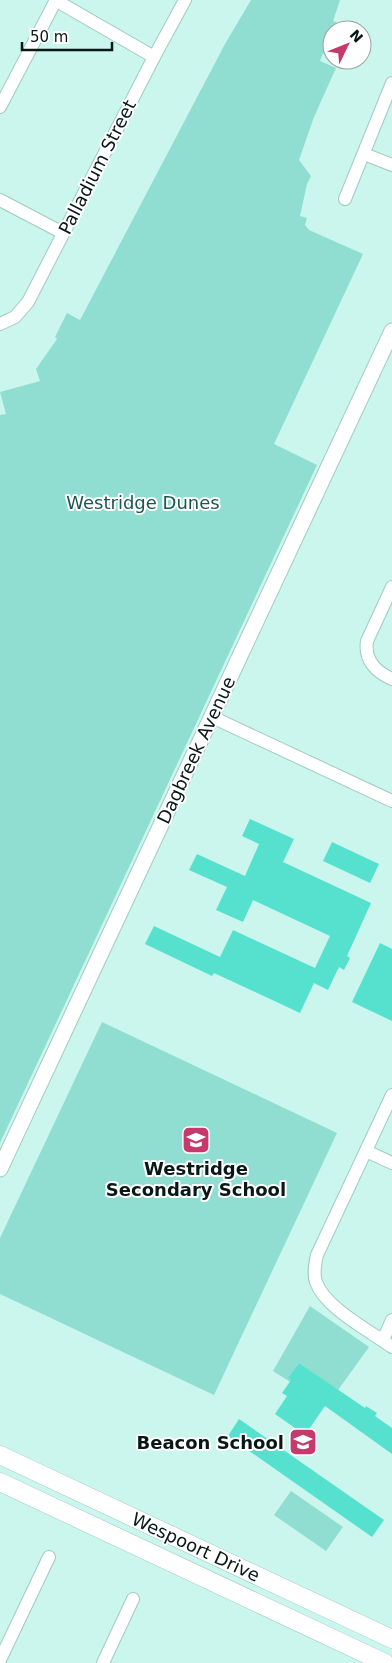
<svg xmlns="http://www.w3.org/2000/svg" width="392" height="1663" font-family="'DejaVu Sans',sans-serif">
<rect width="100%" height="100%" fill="#cbf6ee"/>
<!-- green -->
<g fill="#8fded1">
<polygon points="251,0 340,0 333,21 352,29 332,30 332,34 329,33 326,43 332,45 332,56 323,53 320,61 336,68 314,117 299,160 311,176 307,184 300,216 307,218 305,225 309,230 363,254 274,444 317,465 0,1143 0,415 6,414 0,392 40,381 36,369 57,339 55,337 67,313 80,320 225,44"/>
<polygon points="102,1022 337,1133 214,1395 0,1294 0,1238"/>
<polygon points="310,1306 369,1347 338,1390 299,1363 288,1378 293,1381 292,1383 273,1371"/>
<polygon points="291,1491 343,1527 326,1551 274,1515"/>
</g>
<!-- building -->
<g fill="#56e1cf">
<polygon points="250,819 294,839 283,862 371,903 347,956 350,958 344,970 339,967 328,990 314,983 300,1013 214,973 212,976 145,944 154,926 220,957 233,930 315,968 330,936 253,900 243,922 216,910 227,887 189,870 197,854 245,876 259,844 242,836"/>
<polygon points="332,842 379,864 370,883 323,861"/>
<polygon points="380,943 392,949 392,1021 352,1002"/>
<polygon points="299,1363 365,1408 366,1406 377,1413 375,1416 392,1428 392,1454 325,1406 305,1435 275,1414 287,1396 282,1393 291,1380 288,1378"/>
<polygon points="239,1419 384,1520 372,1537 228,1436"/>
</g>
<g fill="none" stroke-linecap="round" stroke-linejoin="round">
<defs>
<g id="minor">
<polyline points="55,0 154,57"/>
<polyline points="0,107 56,0"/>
<polyline points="364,154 392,165"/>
<polyline points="345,199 392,83"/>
<polyline points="0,200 63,233"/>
<polyline points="0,324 15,317 28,302 154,57 185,0"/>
<path d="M 392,587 L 367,641 C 364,660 376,672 392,679"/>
<polyline points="212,717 392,801"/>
<path d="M 392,1095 L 317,1255 C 315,1264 313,1274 316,1282 C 325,1308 370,1331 392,1347"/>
<polyline points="366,1151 392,1163"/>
<polyline points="383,1340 392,1320"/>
<polyline points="0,1660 49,1557"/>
<polyline points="103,1663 133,1599"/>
</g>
<polyline id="tertiary" points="0,1169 392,331"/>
<g id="secondary">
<polyline points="0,1455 392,1639"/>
<polyline points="0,1482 385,1663"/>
</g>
</defs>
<!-- minor casing -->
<use href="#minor" stroke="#a0cac2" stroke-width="14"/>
<!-- tertiary casing -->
<use href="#tertiary" stroke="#a0cac2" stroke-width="17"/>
<!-- secondary casing -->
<use href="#secondary" stroke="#a0cac2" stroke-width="19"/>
<!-- minor -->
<use href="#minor" stroke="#fff" stroke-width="12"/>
<!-- tertiary -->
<use href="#tertiary" stroke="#fff" stroke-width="15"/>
<!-- secondary -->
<use href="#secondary" stroke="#fff" stroke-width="18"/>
</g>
<!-- icons -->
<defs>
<symbol id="school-square" viewBox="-11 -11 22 22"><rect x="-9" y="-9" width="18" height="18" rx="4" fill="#c5396b" stroke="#fff"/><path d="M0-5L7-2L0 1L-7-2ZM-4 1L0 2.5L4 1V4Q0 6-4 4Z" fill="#fff"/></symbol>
</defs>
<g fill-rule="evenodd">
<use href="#school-square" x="180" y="1124" width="32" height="32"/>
<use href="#school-square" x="287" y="1426" width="32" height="32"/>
</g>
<g text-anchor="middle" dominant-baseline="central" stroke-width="4" stroke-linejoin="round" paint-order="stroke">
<!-- street labels -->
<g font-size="18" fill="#081815" stroke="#fff">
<text transform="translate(97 167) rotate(-63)">Palladium Street</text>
<text transform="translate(196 750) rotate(-65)">Dagbreek Avenue</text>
<text transform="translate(196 1547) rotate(25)">Wespoort Drive</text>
</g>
<!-- park labels -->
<g font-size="18" fill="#1c564f" stroke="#fff">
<text x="143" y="502">Westridge Dunes</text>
</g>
<!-- poi labels -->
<g font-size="18" font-weight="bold" fill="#081815" stroke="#fff">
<text x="196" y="1168">Westridge<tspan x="196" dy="21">Secondary School</tspan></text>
<text x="284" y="1442" text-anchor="end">Beacon School</text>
</g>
</g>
<!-- north arrow -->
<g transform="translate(347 45) rotate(47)"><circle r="24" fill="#ffffff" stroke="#9ca3a1"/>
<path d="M0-4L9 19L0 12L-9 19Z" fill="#c5396b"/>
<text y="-8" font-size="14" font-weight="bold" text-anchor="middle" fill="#081815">N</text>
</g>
<!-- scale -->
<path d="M22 42v8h90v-8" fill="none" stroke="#081815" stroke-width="2.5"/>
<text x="30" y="42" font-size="15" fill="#081815" stroke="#ffffff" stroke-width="4" paint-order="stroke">50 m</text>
</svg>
